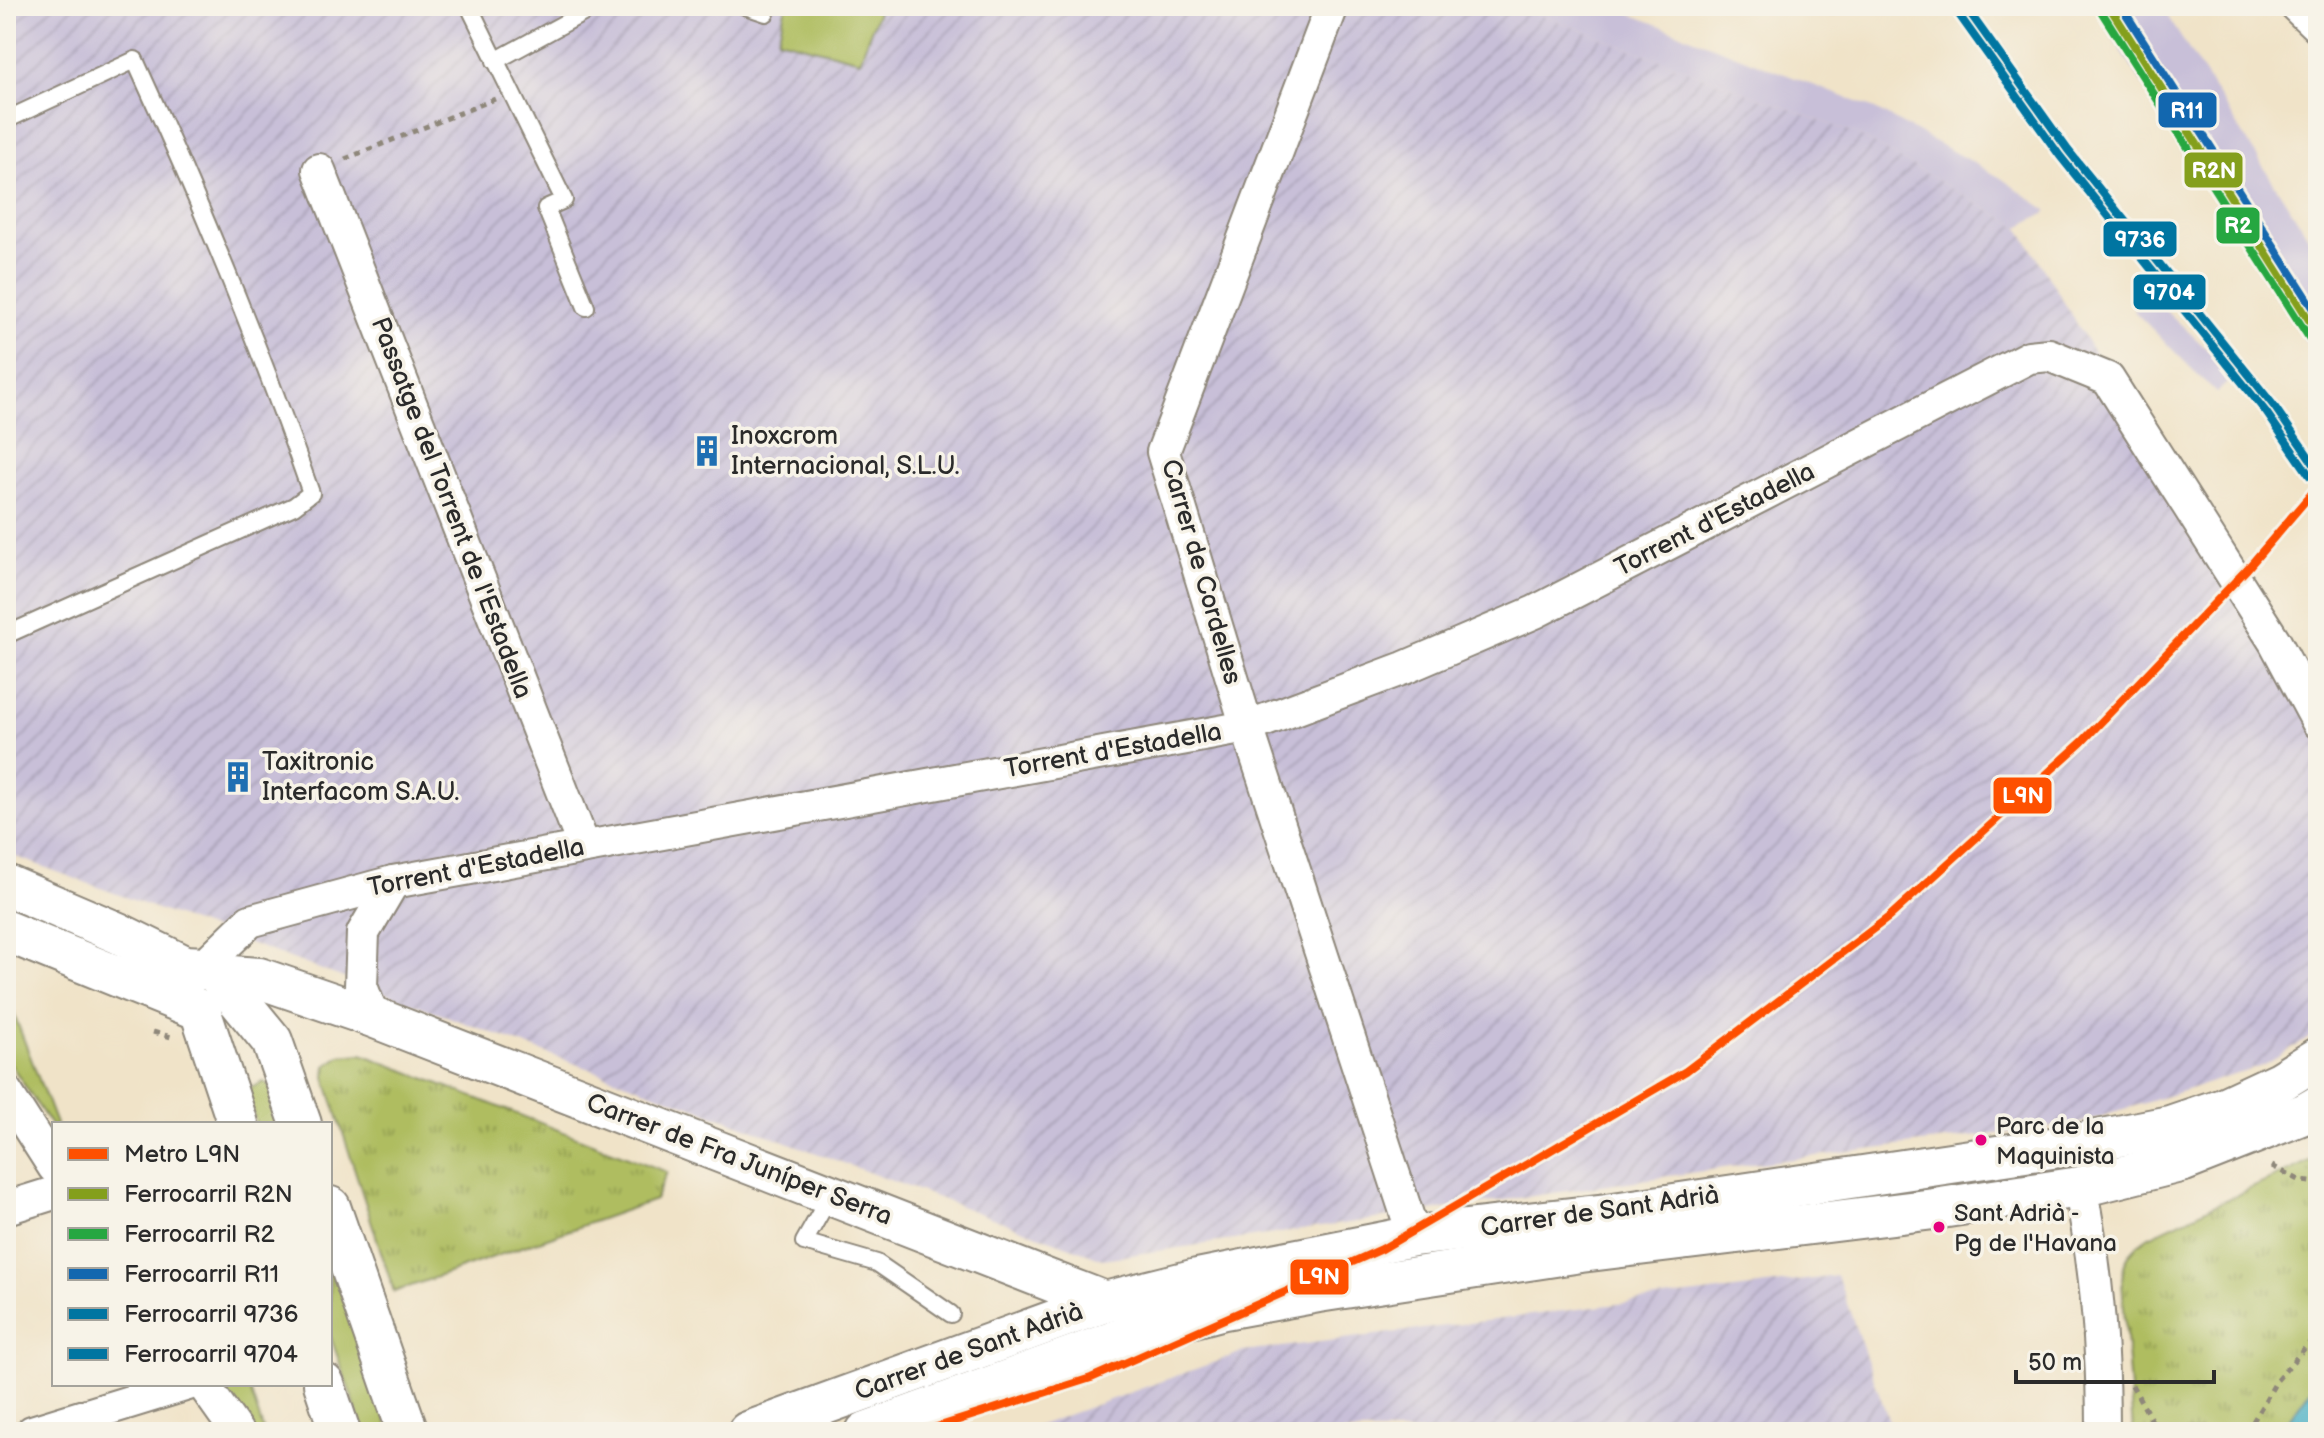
<svg xmlns="http://www.w3.org/2000/svg" width="2324" height="1438" font-family="'Balsamiq Sans',sans-serif">
<defs>
<pattern id="industrial-furrows" width="10" height="10" patternUnits="userSpaceOnUse" patternTransform="scale(2)"><rect width="10" height="10" fill="#c8bfd8"/><path d="M-1 1l2-2M0 10L10 0M9 11l2-2" fill="none" stroke="#aca4ba"/></pattern>
<pattern id="park-tufts" width="24" height="20" patternUnits="userSpaceOnUse" patternTransform="scale(2)"><rect width="24" height="20" fill="#afbd60"/><path d="M3 7l-1-3M5 7V3M7 7l1-3M15 17l-1-3M17 17v-4M19 17l1-3" fill="none" stroke="#8f9a4f"/></pattern>
</defs>
<rect width="100%" height="100%" fill="#f7f3e8"/>
<filter id="ink" filterUnits="userSpaceOnUse"><feTurbulence type="fractalNoise" baseFrequency=".0125" numOctaves="2"/><feDisplacementMap in="SourceGraphic" scale="16" xChannelSelector="R" yChannelSelector="G"/><feConvolveMatrix kernelMatrix="1 2 1 2 8 2 1 2 1" color-interpolation-filters="sRGB"/></filter>
<filter id="wash" filterUnits="userSpaceOnUse"><feTurbulence type="fractalNoise" baseFrequency=".006" numOctaves="4" result="noise"/><feDisplacementMap in="SourceGraphic" scale="32" xChannelSelector="R" yChannelSelector="G"/><feGaussianBlur stdDeviation="1.8" result="paint"/><feColorMatrix in="noise" values="0 0 0 0 0 0 0 0 0 0 0 0 0 0 0 0 0 1.4 0 .05"/><feComposite in="paint" operator="in"/></filter>
<g filter="url(#wash)">
<rect width="100%" height="100%" fill="#f0e3c8"/>
<!-- industrial -->
<g fill="url(#industrial-furrows)">
<polygon points="6,6 1518,6 1858,135 2019,227 2318,727 2318,1033 2263,1066 2077,1124 1744,1165 1103,1259 6,853"/>
<polygon points="1837,1276 1893,1432 1020,1432 1243,1352"/>
</g>
<!-- railway -->
<g fill="#c8bfd8">
<polygon points="1518,6 1610,6 1875,109 2001,178 2048,211 2019,227 1858,135"/>
<polygon points="2134,6 2161,6 2318,252 2318,361 2104,24"/>
<polygon points="2150,295 2235,376 2216,393 2134,311"/>
</g>
<!-- grass -->
<g fill="#afbd60" stroke="#6d7446" stroke-width="2">
<polygon points="786,6 880,6 860,60 778,39"/>
<polygon points="6,993 56,1124 54,1130 6,1057"/>
<polygon points="264,1082 270,1086 285,1124 256,1124 248,1093 250,1088"/>
<polygon points="330,1252 390,1432 364,1432 330,1335"/>
<polygon points="219,1384 248,1384 264,1432 251,1432"/>
</g>
<!-- park -->
<g fill="url(#park-tufts)" stroke="#6d7446" stroke-width="2">
<polygon points="362,1054 667,1172 655,1200 394,1292 325,1077 326,1066 340,1056"/>
<path d="M 2318,1157 L 2318,1432 L 2133,1432 L 2122,1281 C 2123,1258 2131,1248 2149,1236 Z"/>
</g>
<!-- water -->
<polygon fill="#46afc5" stroke="#386d78" stroke-width="2" points="2318,1379 2318,1432 2280,1432"/>
</g>
<g filter="url(#ink)">
<g fill="none" stroke-linecap="round" stroke-linejoin="round">
<defs>
<g id="service">
<polyline points="469,6 564,200 546,208 586,307"/>
<polyline points="745,6 766,13"/>
<polyline points="495,61 596,6"/>
<path d="M 6,120 L 135,60 C 200,202 260,346 311,493 L 294,506 L 6,635"/>
<polyline points="830,1196 804,1242 877,1263 951,1314"/>
</g>
<g id="minor">
<polyline points="1332,6 1163,452 1247,727 1414,1236"/>
<polyline points="2296,6 2318,27"/>
<polyline points="319,170 584,847"/>
<polyline points="188,981 250,921 393,882 1247,727 1404,668 1535,612 2029,357 2049,355 2108,379 2275,642 2318,722"/>
<polyline points="373,1017 361,986 363,933 393,882"/>
<polyline points="6,1092 54,1167"/>
<path d="M 2080,1187 C 2097,1268 2103,1349 2103,1432"/>
<polyline points="6,1208 54,1193"/>
<polyline points="203,1384 237,1432"/>
<polyline points="32,1432 188,1384"/>
</g>
<g id="tertiary">
<polyline points="6,885 118,933 185,966 205,967 218,975 272,1041 301,1124"/>
<polyline points="6,931 200,1010 238,1124"/>
<polyline points="218,975 259,978 373,1017 1105,1302"/>
<polyline points="330,1207 408,1432"/>
<polyline points="324,1384 340,1432"/>
<polyline points="748,1432 1105,1302 1197,1279 1414,1236 1607,1214 2072,1145 2170,1126 2223,1108 2279,1082 2318,1058"/>
<polyline points="866,1432 1142,1331 1224,1309 1318,1292 1581,1252 1934,1209 2080,1187 2184,1161 2306,1113 2318,1106"/>
</g>
</defs>
<!-- service casing -->
<use href="#service" stroke="#8e877a" stroke-width="20"/>
<!-- minor casing -->
<use href="#minor" stroke="#8e877a" stroke-width="36"/>
<!-- tertiary casing -->
<use href="#tertiary" stroke="#8e877a" stroke-width="44"/>
<!-- path -->
<g stroke="#8e877a" stroke-width="5" stroke-dasharray="6 6" stroke-linecap="butt">
<polyline points="345,159 495,99"/>
<polyline points="153,1032 175,1038"/>
<polyline points="2272,1166 2301,1181 2318,1183"/>
<polyline points="2132,1385 2158,1432"/>
<polyline points="2247,1432 2277,1380 2318,1333"/>
</g>
<!-- service -->
<use href="#service" stroke="#fff" stroke-width="16"/>
<!-- minor -->
<use href="#minor" stroke="#fff" stroke-width="32"/>
<!-- tertiary -->
<use href="#tertiary" stroke="#fff" stroke-width="40"/>
<defs>
<polyline id="rail-1" points="2109,6 2318,334"/>
<polyline id="rail-2" points="2101,11 2310,339"/>
<polyline id="rail-3" points="2121,6 2318,315"/>
<polyline id="rail-4" points="1965,6 2068,150 2274,406 2318,470"/>
<polyline id="rail-5" points="1957,12 2060,156 2266,412 2310,476"/>
</defs>
<!-- rail-1 casing -->
<use href="#rail-1" stroke="#f7f3e8" stroke-width="14"/>
<!-- rail-2 casing -->
<use href="#rail-2" stroke="#f7f3e8" stroke-width="14"/>
<!-- rail-3 casing -->
<use href="#rail-3" stroke="#f7f3e8" stroke-width="14"/>
<!-- rail-4 casing -->
<use href="#rail-4" stroke="#f7f3e8" stroke-width="14"/>
<!-- rail-5 casing -->
<use href="#rail-5" stroke="#f7f3e8" stroke-width="14"/>
<!-- rail-1 -->
<use href="#rail-1" stroke="#849f1c" stroke-width="8"/>
<!-- rail-2 -->
<use href="#rail-2" stroke="#26a741" stroke-width="8"/>
<!-- rail-3 -->
<use href="#rail-3" stroke="#1267af" stroke-width="8"/>
<!-- rail-4 -->
<use href="#rail-4" stroke="#0075a1" stroke-width="8"/>
<!-- rail-5 -->
<use href="#rail-5" stroke="#0075a1" stroke-width="8"/>
<defs>
<polyline id="metro-1" points="921,1432 1091,1378 1382,1249 1686,1071 1889,917 2082,742 2247,569 2318,486"/>
</defs>
<!-- metro-1 casing -->
<use href="#metro-1" stroke="#f7f3e8" stroke-width="14"/>
<!-- metro-1 -->
<use href="#metro-1" stroke="#fe5000" stroke-width="8"/>
</g>
</g>
<!-- icons -->
<defs>
<symbol id="building-bare" viewBox="-9 -9 18 18"><path d="M-4-6H4V6H1V3H-1V6H-4ZM-2.5-4.3h1.7v1.8h-1.7ZM.8-4.3h1.7v1.8H.8ZM-2.5-1h1.7V.8h-1.7ZM.8-1h1.7V.8H.8Z" fill="#1f6fb2" stroke="#f7f3e8" stroke-width="2.5" paint-order="stroke"/></symbol>
</defs>
<g fill-rule="evenodd">
<use href="#building-bare" x="685" y="429" width="44" height="44"/>
<use href="#building-bare" x="216" y="755" width="44" height="44"/>
</g>
<!-- markers -->
<g fill="#e5007d" stroke="#f7f3e8" stroke-width="3">
<circle cx="1981" cy="1140" r="7"/>
<circle cx="1939" cy="1227" r="7"/>
</g>
<g text-anchor="middle" dominant-baseline="central" stroke-width="7" stroke-linejoin="round" paint-order="stroke">
<!-- bus labels -->
<g font-size="24" fill="#2b2b2b" stroke="#f7f3e8" text-anchor="start">
<text x="1996" y="1126">Parc de la<tspan x="1996" dy="30">Maquinista</tspan></text>
<text x="1954" y="1213">Sant Adrià -<tspan x="1954" dy="30">Pg de l'Havana</tspan></text>
</g>
<!-- poi labels -->
<g font-size="26" fill="#2b2b2b" stroke="#f7f3e8" text-anchor="start">
<text x="731" y="436">Inoxcrom<tspan x="731" dy="30">Internacional, S.L.U.</tspan></text>
<text x="262" y="762">Taxitronic<tspan x="262" dy="30">Interfacom S.A.U.</tspan></text>
</g>
<!-- street labels -->
<g font-size="26" fill="#2b2b2b" stroke="#f7f3e8">
<text transform="translate(451 508) rotate(69)">Passatge del Torrent de l'Estadella</text>
<text transform="translate(1715 520) rotate(-27)">Torrent d'Estadella</text>
<text transform="translate(1201 572) rotate(74)">Carrer de Cordelles</text>
<text transform="translate(1113 751) rotate(-10)">Torrent d'Estadella</text>
<text transform="translate(476 868) rotate(-11)">Torrent d'Estadella</text>
<text transform="translate(739 1160) rotate(21)">Carrer de Fra Juníper Serra</text>
<text transform="translate(1600 1212) rotate(-8)">Carrer de Sant Adrià</text>
<text transform="translate(969 1352) rotate(-20)">Carrer de Sant Adrià</text>
</g>
</g>
<g stroke="#f7f3e8" stroke-width="3">
<rect x="2157" y="91" width="61" height="38" rx="8" fill="#1267af"/>
<rect x="2183" y="151" width="61" height="38" rx="8" fill="#849f1c"/>
<rect x="2215" y="206" width="46" height="39" rx="8" fill="#26a741"/>
<rect x="2102" y="220" width="76" height="38" rx="8" fill="#0075a1"/>
<rect x="2132" y="273" width="75" height="38" rx="8" fill="#0075a1"/>
<rect x="1992" y="776" width="61" height="39" rx="8" fill="#fe5000"/>
<rect x="1289" y="1258" width="61" height="38" rx="8" fill="#fe5000"/>
</g>
<g font-size="22" text-anchor="middle" font-weight="bold" fill="#fff">
<text x="2187" y="118">R11</text>
<text x="2214" y="178">R2N</text>
<text x="2238" y="233">R2</text>
<text x="2140" y="247">9736</text>
<text x="2169" y="300">9704</text>
<text x="2023" y="803">L9N</text>
<text x="1319" y="1284">L9N</text>
</g>
<!-- margin -->
<rect width="2324" height="1438" fill="none" stroke="#f7f3e8" stroke-width="32"/>
<!-- legend -->
<rect x="52" y="1122" width="280" height="264" fill="#f7f3e8" stroke="#a5a39c" stroke-width="2"/>
<rect x="68" y="1148" width="40" height="12" fill="#fe5000" stroke="#a5a39c" stroke-width="2"/>
<text x="124" y="1162" font-size="24" fill="#2b2b2b">Metro L9N</text>
<rect x="68" y="1188" width="40" height="12" fill="#849f1c" stroke="#a5a39c" stroke-width="2"/>
<text x="124" y="1202" font-size="24" fill="#2b2b2b">Ferrocarril R2N</text>
<rect x="68" y="1228" width="40" height="12" fill="#26a741" stroke="#a5a39c" stroke-width="2"/>
<text x="124" y="1242" font-size="24" fill="#2b2b2b">Ferrocarril R2</text>
<rect x="68" y="1268" width="40" height="12" fill="#1267af" stroke="#a5a39c" stroke-width="2"/>
<text x="124" y="1282" font-size="24" fill="#2b2b2b">Ferrocarril R11</text>
<rect x="68" y="1308" width="40" height="12" fill="#0075a1" stroke="#a5a39c" stroke-width="2"/>
<text x="124" y="1322" font-size="24" fill="#2b2b2b">Ferrocarril 9736</text>
<rect x="68" y="1348" width="40" height="12" fill="#0075a1" stroke="#a5a39c" stroke-width="2"/>
<text x="124" y="1362" font-size="24" fill="#2b2b2b">Ferrocarril 9704</text>
<!-- scale -->
<path d="M2016 1370v12h198v-12" fill="none" stroke="#2b2b2b" stroke-width="4"/>
<text x="2028" y="1370" font-size="24" fill="#2b2b2b" stroke="#f7f3e8" stroke-width="6" paint-order="stroke">50 m</text>
</svg>
